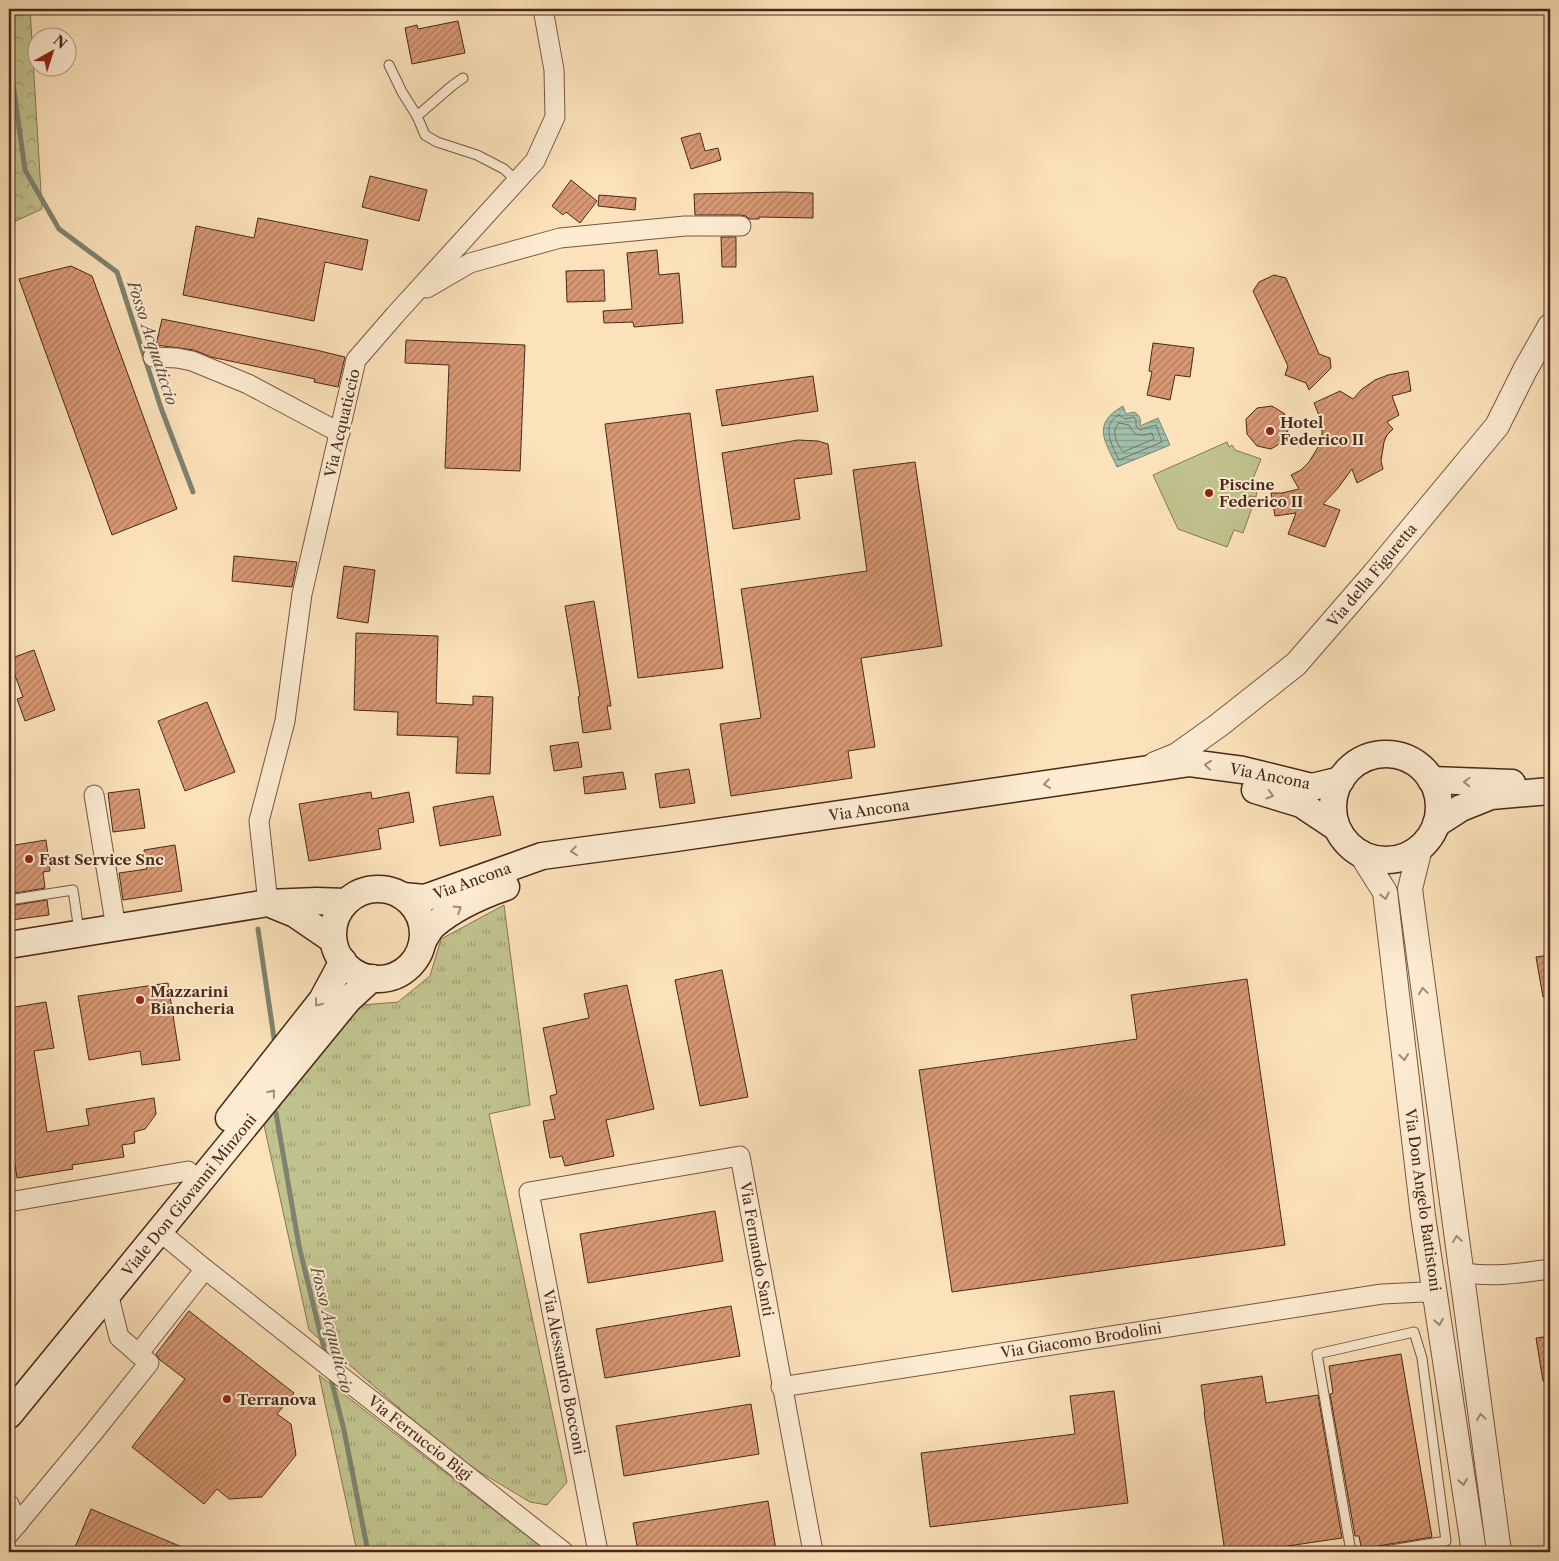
<svg xmlns="http://www.w3.org/2000/svg" width="1559" height="1561" font-family="'Libre Caslon Text',serif">
<defs>
<pattern id="grass-tufts" width="24" height="20" patternUnits="userSpaceOnUse" patternTransform="scale(1.25)"><rect width="24" height="20" fill="#c1c38e"/><path d="M3 7l-1-3M5 7V3M7 7l1-3M15 17l-1-3M17 17v-4M19 17l1-3" fill="none" stroke="#9f9e73"/></pattern>
<pattern id="forest-crowns" width="20" height="18" patternUnits="userSpaceOnUse" patternTransform="scale(1.25)"><rect width="20" height="18" fill="#c1c38e"/><path d="M2 6a3 3 0 1 1 6 0M12 15a3 3 0 1 1 6 0" fill="none" stroke="#9f9e73"/></pattern>
<pattern id="water-rules" width="6" height="5" patternUnits="userSpaceOnUse" patternTransform="scale(1.25)"><rect width="6" height="5" fill="#a0bfaa"/><path d="M0 2.5h6" fill="none" stroke="#849b8a"/></pattern>
<pattern id="building-hatch" width="6" height="6" patternUnits="userSpaceOnUse" patternTransform="scale(1.25)"><rect width="6" height="6" fill="#d79873"/><path d="M-1 1l2-2M0 6l6-6M5 7l2-2" fill="none" stroke="#b07c5e"/></pattern>
</defs>
<rect width="100%" height="100%" fill="#fce2ba"/>
<filter id="stains"><feTurbulence type="fractalNoise" baseFrequency=".004" numOctaves="4"/><feColorMatrix values="0 0 0 0 .2 0 0 0 0 .09 0 0 0 0 .02 0 0 0 .5 -.17"/></filter>
<radialGradient id="worn" r=".72"><stop offset=".6" stop-color="#630" stop-opacity="0"/><stop offset="1" stop-color="#630" stop-opacity=".3"/></radialGradient>
<!-- grass -->
<g fill="url(#grass-tufts)" stroke="#867654">
<polygon points="504,905 530,1105 489,1114 567,1482 547,1505 530,1502 458,1459 309,1330 264,1125 362,1005 398,1002 430,976 441,939"/>
<polygon points="319,1375 548,1552 357,1552"/>
</g>
<!-- forest -->
<polygon fill="url(#forest-crowns)" stroke="#867654" points="9,9 30,9 42,209 9,224"/>
<!-- park -->
<polygon fill="#c1c38e" stroke="#867654" points="1227,442 1229,447 1232,445 1235,450 1261,459 1250,486 1252,490 1257,491 1256,497 1251,496 1246,498 1254,502 1243,533 1234,530 1227,547 1178,529 1153,475"/>
<!-- water -->
<path fill="url(#water-rules)" stroke="#7e8370" d="M 1123,406 L 1126,414 L 1134,412 C 1140,415 1141,419 1140,426 L 1158,418 L 1170,445 L 1117,467 C 1105,441 1091,424 1123,406 Z"/>
<g fill="none" stroke-linecap="round" stroke-linejoin="round">
<!-- shore -->
<g stroke="#757462" stroke-width="1">
<path d="M 1119,415 L 1125,419 L 1134,417 L 1136,420 L 1136,426 L 1140,430 L 1156,425 L 1162,442 L 1119,460 C 1112,446 1100,424 1119,415 Z"/>
<path d="M 1119,423 L 1129,425 C 1134,436 1140,437 1152,433 L 1154,439 L 1123,452 C 1117,443 1110,431 1119,423 Z"/>
</g>
<!-- stream -->
<g stroke="#7e8370" stroke-width="5">
<polyline points="9,55 25,170 59,229 117,272 161,408 193,492"/>
<polyline points="258,929 275,1045"/>
<polyline points="276,1113 299,1246 326,1357"/>
<polyline points="330,1375 344,1430 368,1552"/>
</g>
</g>
<!-- building -->
<g fill="url(#building-hatch)" stroke="#4a281a">
<polygon points="458,21 465,53 412,64 405,28 417,25 418,29"/>
<polygon points="700,133 705,151 718,148 721,160 691,169 681,138"/>
<polygon points="370,176 427,190 419,221 362,207"/>
<polygon points="571,180 597,201 580,223 566,212 563,215 552,206"/>
<polygon points="784,192 813,193 813,218 759,217 759,219 749,219 746,216 741,215 695,215 694,194"/>
<polygon points="599,195 636,198 635,210 598,206"/>
<polygon points="258,218 368,240 362,270 325,262 314,321 183,295 196,226 254,238"/>
<polygon points="721,237 736,237 736,267 722,267"/>
<polygon points="657,250 659,275 679,273 683,323 634,327 633,322 604,323 603,311 632,309 627,253"/>
<polygon points="71,266 92,276 177,509 112,535 19,279"/>
<polygon points="604,270 605,301 567,302 566,271"/>
<polygon points="1274,275 1286,278 1319,354 1330,358 1331,368 1309,390 1306,383 1285,375 1288,366 1253,291 1259,282"/>
<polygon points="162,319 316,350 345,357 338,387 314,382 315,379 211,357 194,350 156,345"/>
<polygon points="406,340 525,345 520,471 445,468 449,365 405,363"/>
<polygon points="1153,343 1194,348 1190,377 1175,375 1170,400 1147,395 1152,372 1149,371"/>
<polygon points="1408,371 1411,391 1392,396 1399,415 1387,422 1393,429 1387,435 1384,442 1381,461 1383,469 1357,483 1352,469 1338,488 1323,504 1340,510 1325,547 1288,534 1296,513 1275,516 1271,493 1282,493 1299,489 1291,475 1301,470 1309,462 1320,444 1322,434 1322,423 1314,403 1340,391 1353,399 1362,389 1375,380 1388,375"/>
<polygon points="813,376 818,411 722,426 716,390"/>
<polygon points="1272,406 1285,414 1281,417 1285,416 1289,427 1284,441 1271,449 1257,446 1247,434 1246,419 1257,408"/>
<polygon points="690,413 723,668 638,678 605,424"/>
<polygon points="798,440 818,441 828,444 832,474 794,479 800,519 733,529 722,453"/>
<polygon points="915,462 942,646 861,658 875,747 848,751 852,778 731,796 720,724 761,718 741,589 867,571 853,470"/>
<polygon points="234,556 297,562 292,587 232,581"/>
<polygon points="344,566 375,570 368,623 337,618"/>
<polygon points="594,601 611,706 607,706 611,729 583,733 578,697 580,696 565,606"/>
<polygon points="356,633 438,636 436,703 473,705 473,696 493,697 490,774 456,773 458,737 397,735 398,712 354,710"/>
<polygon points="34,650 55,710 25,721 17,699 23,697 9,659"/>
<polygon points="207,702 235,772 185,791 158,721"/>
<polygon points="578,742 582,767 554,771 550,746"/>
<polygon points="689,769 695,803 660,808 655,774"/>
<polygon points="623,772 626,789 585,794 583,777"/>
<polygon points="139,789 145,828 113,832 108,793"/>
<polygon points="371,792 372,799 409,792 414,822 378,829 381,849 309,861 299,804"/>
<polygon points="493,796 501,835 440,846 433,807"/>
<polygon points="46,840 50,871 43,872 45,888 9,894 9,846"/>
<polygon points="175,845 182,891 123,900 119,873 147,869 144,850"/>
<polygon points="47,900 49,915 11,920 9,906"/>
<polygon points="1550,955 1550,997 1543,997 1536,957"/>
<polygon points="722,970 748,1097 700,1106 675,980"/>
<polygon points="1247,979 1285,1245 952,1292 919,1070 1137,1039 1131,995"/>
<polygon points="168,983 180,1060 142,1065 140,1051 89,1060 78,996"/>
<polygon points="627,985 654,1109 606,1120 614,1156 565,1166 562,1156 550,1158 543,1121 555,1119 550,1096 557,1094 543,1028 589,1018 584,994"/>
<polygon points="46,1002 54,1048 34,1051 47,1132 89,1125 86,1109 154,1098 156,1114 145,1129 134,1132 135,1143 122,1145 124,1157 72,1165 73,1169 17,1178 9,1126 9,1008"/>
<polygon points="715,1211 723,1261 588,1283 580,1234"/>
<polygon points="731,1306 740,1356 605,1378 596,1329"/>
<polygon points="189,1311 294,1393 277,1414 291,1424 296,1455 262,1497 229,1499 217,1489 204,1504 132,1447 185,1379 160,1360 156,1354"/>
<polygon points="1550,1336 1550,1381 1543,1381 1536,1338"/>
<polygon points="1401,1354 1432,1537 1378,1546 1375,1548 1373,1552 1362,1552 1359,1536 1355,1536 1330,1394 1333,1393 1329,1366"/>
<polygon points="1262,1376 1266,1403 1318,1395 1342,1538 1247,1552 1225,1552 1204,1412 1205,1412 1201,1385"/>
<polygon points="1114,1391 1128,1503 930,1527 921,1453 1075,1434 1070,1396"/>
<polygon points="751,1404 759,1454 624,1476 616,1426"/>
<polygon points="768,1501 776,1550 763,1552 638,1552 633,1523"/>
<polygon points="91,1509 194,1552 73,1552"/>
</g>
<g fill="none" stroke-linecap="round" stroke-linejoin="round">
<defs>
<g id="service">
<polyline points="389,65 402,92 417,116 425,135 437,142 477,155 504,169 517,181"/>
<polyline points="417,116 453,85 463,78"/>
<polyline points="9,900 73,890 79,931"/>
<polyline points="1351,1552 1317,1354 1414,1332 1422,1358 1446,1541 1379,1552"/>
</g>
<g id="minor">
<polyline points="427,288 470,263 560,238 685,226 741,226"/>
<polyline points="153,357 177,358 192,361 248,384 340,433"/>
<polyline points="94,795 116,928"/>
<polyline points="268,903 259,821 285,721 302,594 356,360 395,315 535,161 555,117 554,70 543,9"/>
<polyline points="9,1202 188,1171"/>
<polyline points="159,1231 205,1269 564,1552"/>
<path d="M 1461,1272 C 1491,1278 1521,1273 1550,1269"/>
<polyline points="138,1354 205,1269"/>
<polyline points="781,1387 1382,1294 1424,1292 1435,1296"/>
<polyline points="9,1504 18,1524"/>
<polyline points="9,1534 93,1433 149,1363 119,1337 108,1293"/>
<polyline points="598,1552 529,1192 740,1156 813,1552"/>
</g>
<g id="tertiary">
<polyline points="1155,764 1177,755 1219,725 1296,664 1375,573 1497,426 1525,370 1550,326"/>
<polyline points="1420,848 1410,889 1499,1552"/>
<polyline points="1361,854 1385,892 1423,1216 1474,1552"/>
</g>
<g id="secondary">
<circle cx="1386" cy="807" r="53"/>
<polyline points="1431,780 1512,783"/>
<polyline points="1255,790 1301,804 1337,828"/>
<polyline points="1436,824 1461,808 1491,796 1550,791"/>
<circle cx="378" cy="934" r="45"/>
<polyline points="402,896 425,898 542,856 669,839 1190,763 1243,770 1312,787 1341,780"/>
<polyline points="273,905 295,914 333,940"/>
<path d="M 423,941 C 426,936 429,929 434,925 C 455,907 480,896 506,887"/>
<polyline points="9,945 268,903 317,901 346,902"/>
<polyline points="229,1118 322,1000 343,961"/>
<polyline points="9,1415 348,1000 372,978"/>
</g>
</defs>
<!-- service casing -->
<use href="#service" stroke="#765642" stroke-width="11"/>
<!-- minor casing -->
<use href="#minor" stroke="#765642" stroke-width="21"/>
<!-- tertiary casing -->
<use href="#tertiary" stroke="#765642" stroke-width="26"/>
<!-- secondary casing -->
<use href="#secondary" stroke="#4a281a" stroke-width="29"/>
<!-- service -->
<use href="#service" stroke="#fdecd2" stroke-width="9"/>
<!-- minor -->
<use href="#minor" stroke="#fdecd2" stroke-width="19"/>
<!-- tertiary -->
<use href="#tertiary" stroke="#fdecd2" stroke-width="24"/>
<!-- secondary -->
<use href="#secondary" stroke="#fdecd2" stroke-width="26"/>
</g>
<!-- one-way arrows -->
<defs><path id="oneway-chevron" d="M-2-3.5L2.5 0L-2 3.5" fill="none" stroke-width="1.6" stroke-linecap="round" stroke-linejoin="round" transform="scale(1.25)"/></defs>
<g stroke="#a48a76">
<use href="#oneway-chevron" transform="translate(1208 765) rotate(-173)"/>
<use href="#oneway-chevron" transform="translate(1467 782) rotate(-178)"/>
<use href="#oneway-chevron" transform="translate(1047 784) rotate(172)"/>
<use href="#oneway-chevron" transform="translate(1270 795) rotate(16)"/>
<use href="#oneway-chevron" transform="translate(574 851) rotate(173)"/>
<use href="#oneway-chevron" transform="translate(1385 896) rotate(76)"/>
<use href="#oneway-chevron" transform="translate(458 909) rotate(-32)"/>
<use href="#oneway-chevron" transform="translate(1423 991) rotate(-98)"/>
<use href="#oneway-chevron" transform="translate(318 1003) rotate(128)"/>
<use href="#oneway-chevron" transform="translate(1404 1057) rotate(83)"/>
<use href="#oneway-chevron" transform="translate(272 1093) rotate(-51)"/>
<use href="#oneway-chevron" transform="translate(1457 1239) rotate(-98)"/>
<use href="#oneway-chevron" transform="translate(1439 1322) rotate(81)"/>
<use href="#oneway-chevron" transform="translate(1481 1417) rotate(-98)"/>
<use href="#oneway-chevron" transform="translate(1463 1482) rotate(81)"/>
</g>
<!-- markers -->
<g fill="#8f2418" stroke="#fdecd2" stroke-width="2">
<circle cx="1270" cy="431" r="5"/>
<circle cx="1209" cy="493" r="5"/>
<circle cx="29" cy="859" r="5"/>
<circle cx="140" cy="1000" r="5"/>
<circle cx="227" cy="1399" r="5"/>
</g>
<g text-anchor="middle" dominant-baseline="central" stroke-width="4" stroke-linejoin="round" paint-order="stroke">
<!-- poi labels -->
<g font-size="15" font-weight="bold" fill="#4a281a" stroke="#fdecd2" text-anchor="start">
<text x="1280" y="422">Hotel<tspan x="1280" dy="17">Federico II</tspan></text>
<text x="1219" y="484">Piscine<tspan x="1219" dy="17">Federico II</tspan></text>
<text x="39" y="859">Fast Service Snc</text>
<text x="150" y="991">Mazzarini<tspan x="150" dy="17">Biancheria</tspan></text>
<text x="237" y="1399">Terranova</text>
</g>
<!-- street labels -->
<g font-size="15" fill="#4a281a" stroke="#fdecd2">
<text transform="translate(342 423) rotate(-77)">Via Acquaticcio</text>
<text transform="translate(1372 575) rotate(-50)">Via della Figuretta</text>
<text transform="translate(1270 776) rotate(11)">Via Ancona</text>
<text transform="translate(869 810) rotate(-8)">Via Ancona</text>
<text transform="translate(472 881) rotate(-20)">Via Ancona</text>
<text transform="translate(189 1195) rotate(-51)">Viale Don Giovanni Minzoni</text>
<text transform="translate(1423 1200) rotate(82)">Via Don Angelo Battistoni</text>
<text transform="translate(757 1249) rotate(80)">Via Fernando Santi</text>
<text transform="translate(1081 1340) rotate(-9)">Via Giacomo Brodolini</text>
<text transform="translate(564 1372) rotate(79)">Via Alessandro Bocconi</text>
<text transform="translate(420 1438) rotate(38)">Via Ferruccio Bigi</text>
</g>
<!-- water labels -->
<g font-size="16" font-style="italic" fill="#604e3e" stroke="#fdecd2">
<text transform="translate(153 343) rotate(72)">Fosso Acquaticcio</text>
<text transform="translate(332 1330) rotate(76)">Fosso Acquaticcio</text>
</g>
</g>
<!-- margin -->
<rect width="1559" height="1561" fill="none" stroke="#fce2ba" stroke-width="30"/>
<rect x="10" y="10" width="1539" height="1541" fill="none" stroke="#4a281a" stroke-width="2.5"/>
<rect x="15" y="15" width="1529" height="1531" fill="none" stroke="#4a281a"/>
<!-- north arrow -->
<g transform="translate(52 52) rotate(39)"><circle r="24" fill="#fdecd2" stroke="#b59e88"/>
<path d="M0-4L9 19L0 12L-9 19Z" fill="#8f2418"/>
<text y="-8" font-size="14" font-weight="bold" text-anchor="middle" fill="#4a281a">N</text>
</g>
<rect width="100%" height="100%" filter="url(#stains)"/>
<rect width="100%" height="100%" fill="url(#worn)"/>
</svg>
